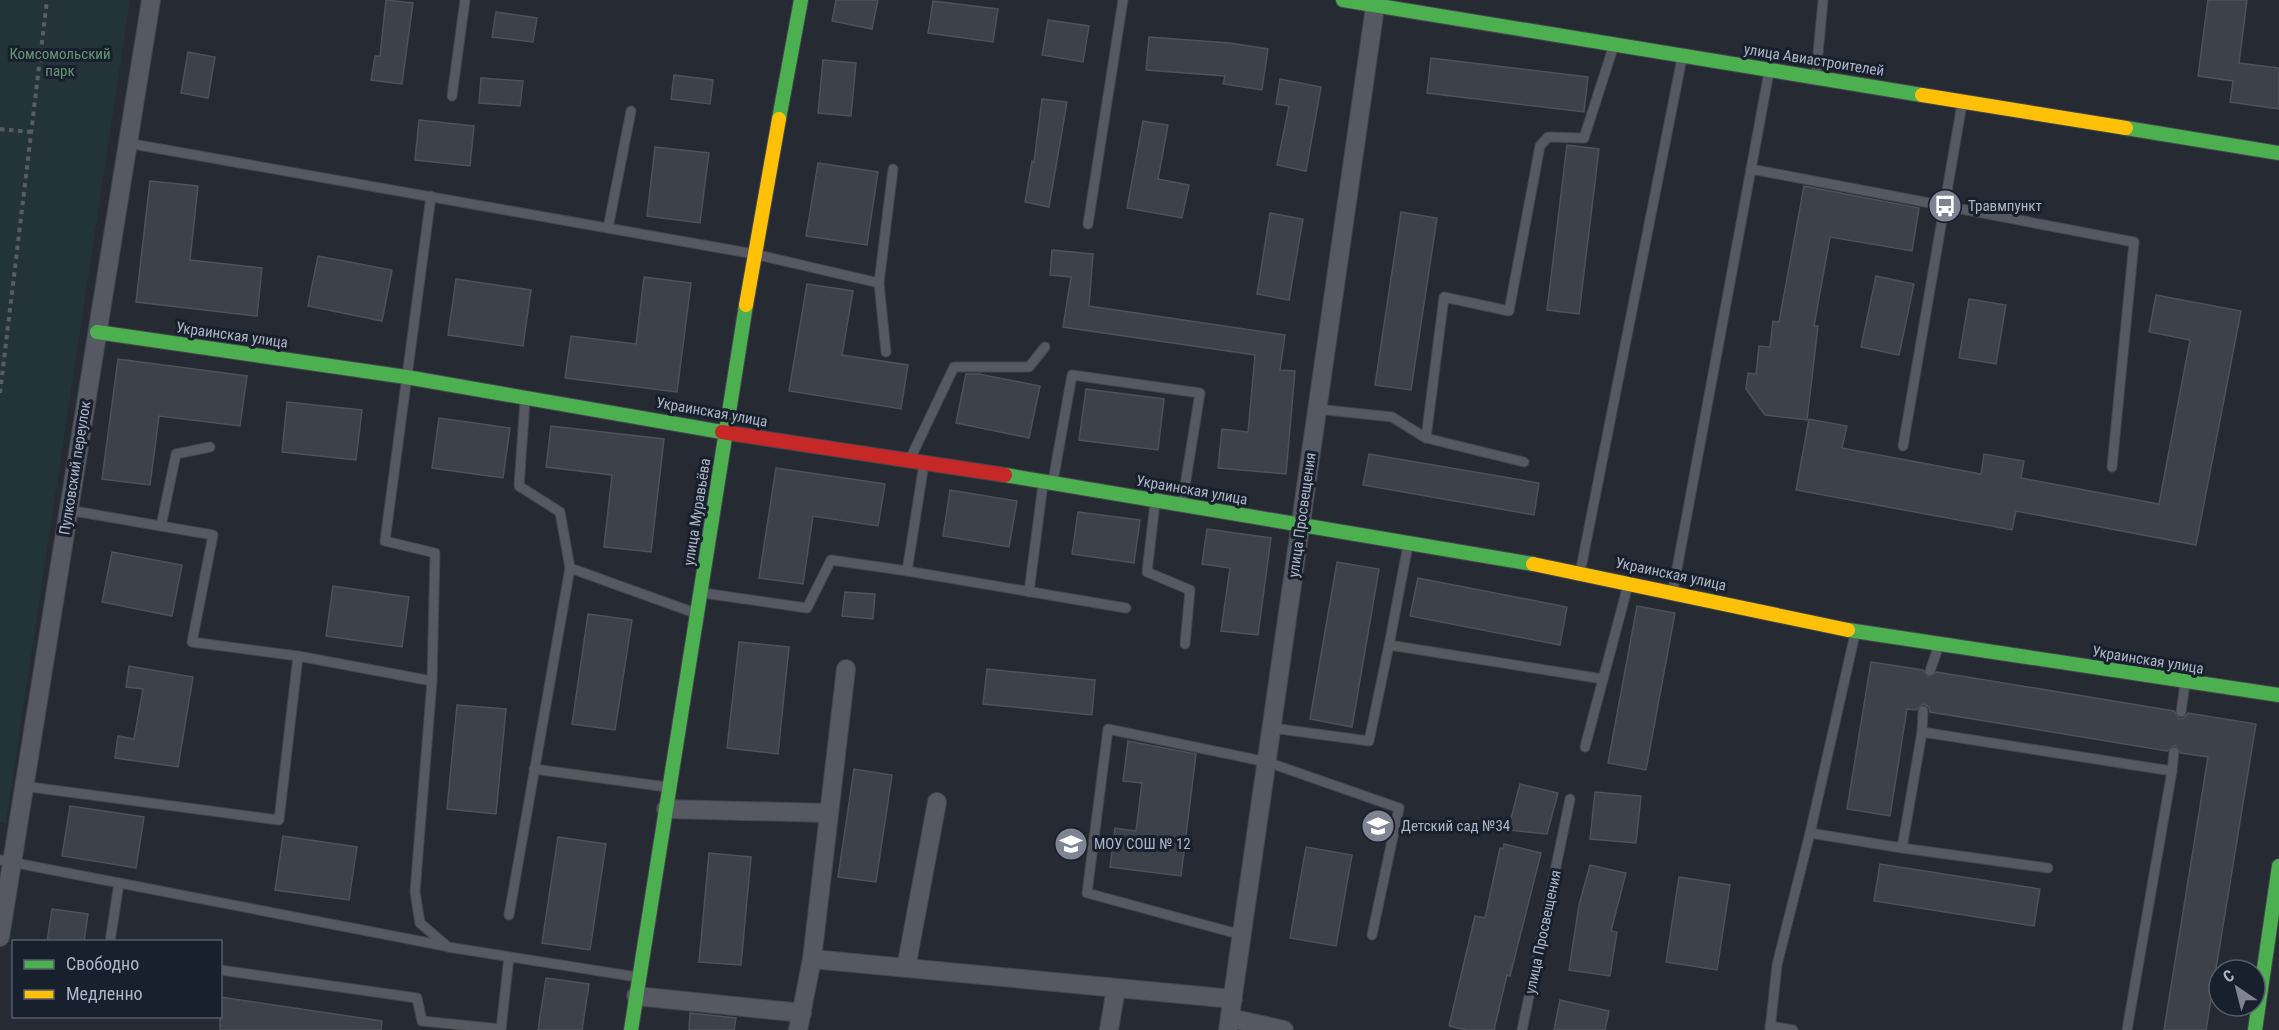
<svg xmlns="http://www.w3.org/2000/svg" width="2279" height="1030" font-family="'Roboto Condensed',sans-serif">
<rect width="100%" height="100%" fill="#262a32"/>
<!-- green -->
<polygon fill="#233438" points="0,0 130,0 6,822 0,822"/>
<!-- building -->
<g fill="#3d4149" stroke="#4d525a" stroke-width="1.5">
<polygon points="386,0 413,3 402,84 371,80 375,56 380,56"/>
<polygon points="836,0 878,0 872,29 832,21"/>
<polygon points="2208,0 2247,0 2239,63 2279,68 2279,109 2230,102 2233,81 2198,76"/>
<polygon points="933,1 998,9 993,42 928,33"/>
<polygon points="496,12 537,18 533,42 492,37"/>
<polygon points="1048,20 1089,26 1083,62 1042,55"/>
<polygon points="1149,37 1230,43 1268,49 1262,90 1223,84 1225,76 1146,70"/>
<polygon points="188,52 215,57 208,98 181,93"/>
<polygon points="1431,58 1588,77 1584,112 1427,93"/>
<polygon points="823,60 856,63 851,116 818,113"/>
<polygon points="674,75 713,80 710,104 671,99"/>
<polygon points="481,78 523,81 520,106 479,103"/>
<polygon points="1280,79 1321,87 1306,171 1277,165 1289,106 1276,104"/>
<polygon points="1042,99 1067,102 1049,207 1025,202 1032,161 1034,162"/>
<polygon points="419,120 474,126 470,166 415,160"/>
<polygon points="1143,121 1168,125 1158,179 1189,185 1182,218 1127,208"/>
<polygon points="1567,145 1599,149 1579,314 1547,310"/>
<polygon points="655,147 709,153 700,223 647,216"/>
<polygon points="818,163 878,172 867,245 806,236"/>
<polygon points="150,181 198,186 190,260 262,268 257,316 136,302"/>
<polygon points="1804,186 1919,208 1912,251 1830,237 1814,326 1818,326 1807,420 1765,415 1746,389 1748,373 1756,374 1759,346 1770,347 1773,321 1779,322"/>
<polygon points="1401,212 1437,218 1411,390 1375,385"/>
<polygon points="1270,213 1303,219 1289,300 1257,294"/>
<polygon points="1052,250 1093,254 1089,306 1285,335 1280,370 1295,371 1286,474 1218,468 1222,429 1248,432 1255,355 1063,327 1071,277 1050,275"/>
<polygon points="318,256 392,270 382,321 308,306"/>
<polygon points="1876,276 1914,284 1899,355 1861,347"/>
<polygon points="644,277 691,283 677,392 565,378 571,336 636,344"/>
<polygon points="456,279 531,290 523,346 448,335"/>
<polygon points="807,284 853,291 842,355 908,365 901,409 789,391"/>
<polygon points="2156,295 2241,311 2196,545 2016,511 2012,530 1796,490 1809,419 1847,426 1842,448 1981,474 1984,454 2024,461 2021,478 2159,504 2190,340 2149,332"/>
<polygon points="1969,299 2006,305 1996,364 1959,358"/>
<polygon points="118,359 247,376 240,426 159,416 150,485 102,479"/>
<polygon points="966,374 979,374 1040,386 1029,438 956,423"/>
<polygon points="1086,389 1164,399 1158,450 1079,440"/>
<polygon points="287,402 362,410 356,460 282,452"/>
<polygon points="439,418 510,428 503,478 432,468"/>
<polygon points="551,426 664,439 651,552 604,547 612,475 546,467"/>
<polygon points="1369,454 1539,483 1534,515 1363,485"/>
<polygon points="776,468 885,484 878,526 813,516 803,584 759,578"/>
<polygon points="950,490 1017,501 1009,547 943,536"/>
<polygon points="1078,512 1140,520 1134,563 1072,554"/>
<polygon points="1207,529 1271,538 1258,635 1221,631 1230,568 1202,564"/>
<polygon points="112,552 182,565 172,616 102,602"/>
<polygon points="1337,562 1379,569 1352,727 1310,719"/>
<polygon points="1418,578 1567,607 1560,645 1410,616"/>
<polygon points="333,586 409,597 402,647 326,636"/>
<polygon points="845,592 875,594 873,619 842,616"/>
<polygon points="1637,606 1675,613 1646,770 1608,763"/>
<polygon points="588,614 632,620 615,730 572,724"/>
<polygon points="739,642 789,647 778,754 727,748"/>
<polygon points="1871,662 1923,670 1928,677 1937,672 2174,711 2179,719 2184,718 2188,713 2256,724 2206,1030 2164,1030 2208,757 2181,753 2175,745 2167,751 1930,712 1929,707 1923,704 1916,710 1907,709 1890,816 1847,809"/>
<polygon points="129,666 193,677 178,767 115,758 118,736 134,739 143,689 126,687"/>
<polygon points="987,669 1095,680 1092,715 983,704"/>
<polygon points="457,705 506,709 496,814 447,809"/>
<polygon points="1128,741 1196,754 1181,876 1110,867 1115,828 1136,831 1142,783 1123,781"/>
<polygon points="854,769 892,775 876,882 838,877"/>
<polygon points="1520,784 1558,793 1547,834 1508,830"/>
<polygon points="1595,792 1641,796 1636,843 1590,839"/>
<polygon points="70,806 144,817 136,868 62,856"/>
<polygon points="283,836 357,847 349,900 275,890"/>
<polygon points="558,837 606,844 590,950 542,943"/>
<polygon points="1504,844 1541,853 1510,976 1507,975 1494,1030 1466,1030 1449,1026 1475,916 1485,918 1500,848 1503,849"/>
<polygon points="1306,847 1352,855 1336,946 1290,938"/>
<polygon points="709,853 751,857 741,965 699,962"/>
<polygon points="1880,864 2040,889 2034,926 1874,901"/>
<polygon points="1590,865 1626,873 1611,931 1617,932 1610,976 1569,970 1579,905"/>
<polygon points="1679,877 1730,885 1717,970 1666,962"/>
<polygon points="52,909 88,914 84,942 47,942"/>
<polygon points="546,978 589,984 582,1030 538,1030"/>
<polygon points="220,997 382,1021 381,1030 220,1030"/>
<polygon points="1560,1000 1609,1011 1605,1030 1554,1030"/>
<polygon points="690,1013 736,1018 734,1030 689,1030"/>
</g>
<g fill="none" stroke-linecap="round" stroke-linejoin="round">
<defs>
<g id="lane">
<polyline points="1816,75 1823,0"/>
<polyline points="452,96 465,0"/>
<polyline points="127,143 754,254 879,283 886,352"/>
<polyline points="1751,169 2134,242 2112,467"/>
<polyline points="431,196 385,541 435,553 432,681 415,892 420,923 448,947 637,977"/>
<polyline points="1088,224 1123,0"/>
<polyline points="608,228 631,111"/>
<polyline points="879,283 893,169"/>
<polyline points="525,401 519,486 560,512 570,568 695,613"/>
<polyline points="1317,409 1392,417 1426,438 1524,462"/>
<polyline points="1426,438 1444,297 1509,311 1540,146 1548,137 1584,138 1613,48"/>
<polyline points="1903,446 1962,104"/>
<polyline points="911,457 954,367 1029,367 1045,347"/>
<polyline points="1053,481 1072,375 1200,393 1182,504"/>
<polyline points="1155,503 1147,572 1190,590 1185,644"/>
<polyline points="161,526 176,454 210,447"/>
<polyline points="1408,545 1389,645 1603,679"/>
<polyline points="1581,568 1682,58"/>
<polyline points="907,571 1126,608"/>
<polyline points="1673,590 1769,72"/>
<polyline points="1029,592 1043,484"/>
<polyline points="703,593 807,608 831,560 907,571 924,464"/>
<polyline points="298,656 432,681"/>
<polyline points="1930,671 1939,645"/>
<polyline points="2181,712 2185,684"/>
<polyline points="1272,728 1369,741 1389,645"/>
<polyline points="1922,732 1923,711"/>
<polyline points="1585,747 1628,585"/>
<polyline points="534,769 667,787"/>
<polyline points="2172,771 2174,752"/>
<polyline points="23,786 279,820 298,656 192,642 213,535 68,510"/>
<polyline points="1810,833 1902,848 1922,732 2172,771 2127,1030"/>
<polyline points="1902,848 2048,868"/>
<polyline points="0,860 445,946"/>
<polyline points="509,915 570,568"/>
<polyline points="1242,935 1087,893 1108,729 1267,762 1399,808 1372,935"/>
<polyline points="110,942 119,883"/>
<polyline points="220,970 417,998 422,1021 501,1029 509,957"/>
<polyline points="1770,1026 1793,1030"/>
<polyline points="1522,1030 1570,799"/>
<polyline points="1770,1030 1777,965 1810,833 1855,634"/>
</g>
<g id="street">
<polyline points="666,809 829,813"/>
<polyline points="0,937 151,0"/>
<polyline points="812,959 1233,999"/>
<polyline points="906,968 937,802"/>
<polyline points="636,996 802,1013"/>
<polyline points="1230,1018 1284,1030"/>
<polyline points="798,1030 812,959 846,669"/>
<polyline points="1109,1030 1116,988"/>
<polyline points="1228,1030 1376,0"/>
</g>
<g id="fast">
<polyline points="1343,0 1922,95"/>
<polyline points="779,119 801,0"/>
<polyline points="2126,128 2279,153"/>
<polyline points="97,332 406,377 722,432"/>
<polyline points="1005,475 1533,564"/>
<polyline points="1848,630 2279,695"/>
<polyline points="631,1030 746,305"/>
<polyline points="2255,1030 2279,866"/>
</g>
<g id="slow">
<polyline points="1922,95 2126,128"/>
<polyline points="746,305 779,119"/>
<polyline points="1533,564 1848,630"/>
</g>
<polyline id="jam" points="722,432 1005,475"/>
</defs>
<!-- lane casing -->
<use href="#lane" stroke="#44464d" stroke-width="11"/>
<!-- street casing -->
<use href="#street" stroke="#44464d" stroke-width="20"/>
<!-- fast casing -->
<use href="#fast" stroke="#44464d" stroke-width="16"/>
<!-- slow casing -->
<use href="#slow" stroke="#44464d" stroke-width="16"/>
<!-- jam casing -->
<use href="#jam" stroke="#44464d" stroke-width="16"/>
<!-- path -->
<g stroke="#585d64" stroke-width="4" stroke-dasharray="4.5 4.5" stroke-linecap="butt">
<polyline points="0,129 31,132"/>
<polyline points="0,393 47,0"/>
</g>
<!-- lane -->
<use href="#lane" stroke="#565961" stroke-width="9"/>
<!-- street -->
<use href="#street" stroke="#565961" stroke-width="18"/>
<!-- fast -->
<use href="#fast" stroke="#4caf50" stroke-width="14"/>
<!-- slow -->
<use href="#slow" stroke="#ffc107" stroke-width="14"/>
<!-- jam -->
<use href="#jam" stroke="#c62828" stroke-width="14"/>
</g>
<!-- icons -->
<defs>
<symbol id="bus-disc" viewBox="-11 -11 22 22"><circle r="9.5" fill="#7e8492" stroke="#19202d"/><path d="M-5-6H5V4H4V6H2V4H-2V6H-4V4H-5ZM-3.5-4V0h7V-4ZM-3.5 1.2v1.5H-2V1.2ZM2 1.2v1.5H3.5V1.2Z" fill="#fff"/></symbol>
<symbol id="school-disc" viewBox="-11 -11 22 22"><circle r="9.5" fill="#7e8492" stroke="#19202d"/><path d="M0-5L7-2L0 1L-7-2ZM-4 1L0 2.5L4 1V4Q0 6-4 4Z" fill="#fff"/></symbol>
</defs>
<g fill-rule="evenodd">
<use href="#bus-disc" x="1926" y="187" width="38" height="38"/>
<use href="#school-disc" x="1359" y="807" width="38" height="38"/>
<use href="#school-disc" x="1052" y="825" width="38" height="38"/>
</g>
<g text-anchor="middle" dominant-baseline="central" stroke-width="6" stroke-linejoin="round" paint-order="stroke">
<!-- park labels -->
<g font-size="15" fill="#659674" stroke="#19202d">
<text x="60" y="54">Комсомольский<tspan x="60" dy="17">парк</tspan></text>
</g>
<!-- street labels -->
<g font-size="15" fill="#aeb5c5" stroke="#19202d">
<text transform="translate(1814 60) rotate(9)">улица Авиастроителей</text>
<text transform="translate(232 335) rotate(8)">Украинская улица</text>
<text transform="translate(712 412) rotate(10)">Украинская улица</text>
<text transform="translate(75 468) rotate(-81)">Пулковский переулок</text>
<text transform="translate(1192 490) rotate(10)">Украинская улица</text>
<text transform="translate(697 512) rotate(-81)">улица Муравьёва</text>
<text transform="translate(1302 515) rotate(-82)">улица Просвещения</text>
<text transform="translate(1671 574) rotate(12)">Украинская улица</text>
<text transform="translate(2148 660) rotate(9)">Украинская улица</text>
<text transform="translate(1543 932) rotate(-78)">улица Просвещения</text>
</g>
<!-- poi labels -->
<g font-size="15" fill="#aeb5c5" stroke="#19202d" text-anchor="start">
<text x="1968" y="206">Травмпункт</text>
<text x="1401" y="826">Детский сад №34</text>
<text x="1094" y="844">МОУ СОШ № 12</text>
</g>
</g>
<!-- legend -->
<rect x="12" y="940" width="210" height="78" fill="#19202d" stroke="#555c6a" stroke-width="1.5"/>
<rect x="24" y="960" width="30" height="9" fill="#4caf50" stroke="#555c6a" stroke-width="1.5"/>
<text x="66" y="970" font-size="18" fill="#aeb5c5">Свободно</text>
<rect x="24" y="990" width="30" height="9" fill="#ffc107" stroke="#555c6a" stroke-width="1.5"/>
<text x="66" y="1000" font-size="18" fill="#aeb5c5">Медленно</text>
<!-- north arrow -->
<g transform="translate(2237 988) rotate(325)"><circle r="28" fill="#19202d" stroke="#555c6a" stroke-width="1.5"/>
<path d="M0-4.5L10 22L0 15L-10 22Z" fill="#7e8492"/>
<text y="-9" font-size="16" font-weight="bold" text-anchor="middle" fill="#aeb5c5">С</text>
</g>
</svg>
